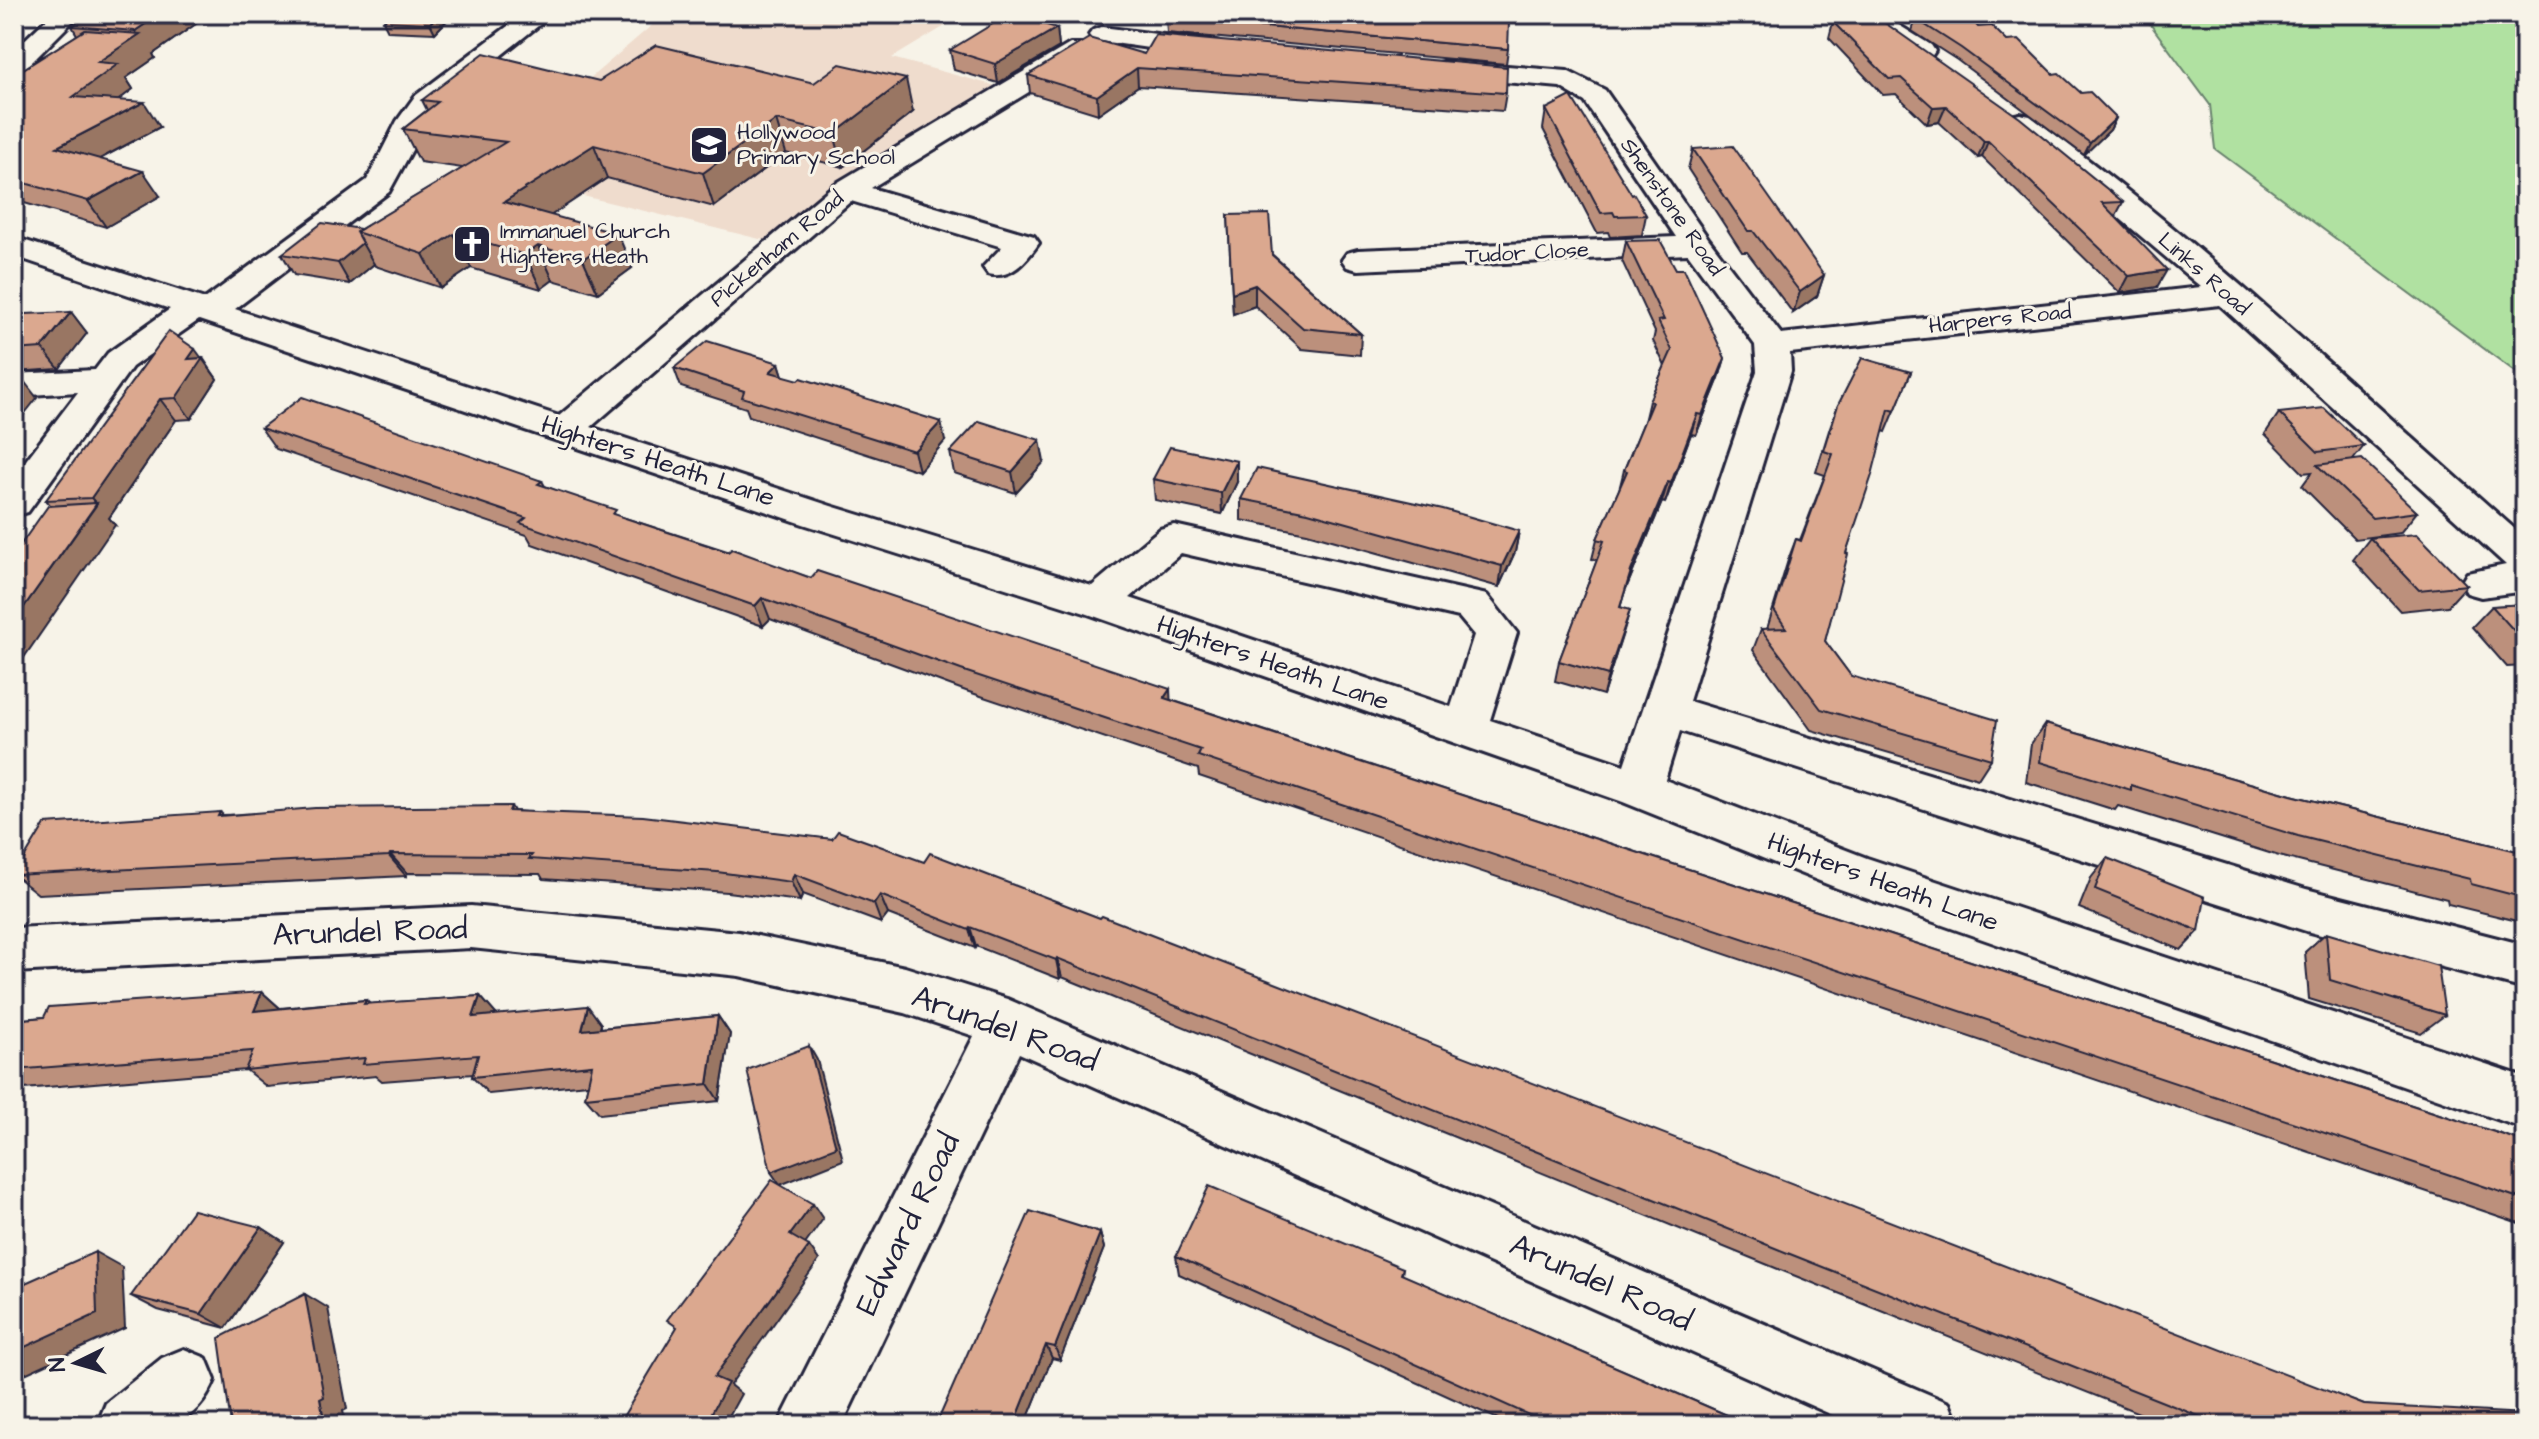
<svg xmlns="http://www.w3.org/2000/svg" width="2539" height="1439" font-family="'Architects Daughter',sans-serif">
<rect width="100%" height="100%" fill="#f7f3e8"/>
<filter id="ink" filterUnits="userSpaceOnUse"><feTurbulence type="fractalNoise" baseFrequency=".0125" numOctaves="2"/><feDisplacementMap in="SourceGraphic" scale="16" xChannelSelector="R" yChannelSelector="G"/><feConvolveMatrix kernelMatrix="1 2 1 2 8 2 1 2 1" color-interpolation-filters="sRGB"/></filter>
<g filter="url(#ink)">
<!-- built -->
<polygon fill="#efdccd" points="665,14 965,14 892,58 1000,87 768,241 489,173 540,121"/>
<!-- green -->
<polygon fill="#b0e1a1" stroke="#69826e" stroke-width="2" points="2140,14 2525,14 2525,379 2215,149 2210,105 2145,17"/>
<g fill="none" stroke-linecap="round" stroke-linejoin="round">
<defs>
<g id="minor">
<polygon points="52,14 80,14 23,71 14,73 14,50"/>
<path d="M 524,14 L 553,14 L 435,108 L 389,192 L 235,309 L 559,416 L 835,184 L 1070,44 L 1088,44 L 1092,50 L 1088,56 L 871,188 L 1034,236 L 1039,243 C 1026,261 1011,280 988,274 L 983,267 L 1002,247 L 851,201 L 591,427 L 831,506 L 1092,586 L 1160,529 L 1174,525 L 1487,595 L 1517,633 L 1490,720 L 1624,765 L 1757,371 L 1755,345 L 1688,254 L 1358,270 L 1347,267 L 1342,260 L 1347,253 L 1358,250 L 1676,237 L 1585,102 L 1560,87 L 1447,77 L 1438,75 L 1434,69 L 1438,63 L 1447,61 L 1567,71 L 1605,90 L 1708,238 L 1781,334 L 2201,287 L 2006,122 L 2010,116 L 2020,114 L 2030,116 C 2204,243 2363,396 2525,538 L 2525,591 L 2481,597 L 2467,593 L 2461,583 L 2467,573 L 2506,565 L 2220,305 L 1790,353 L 1791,371 L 1689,701 L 2306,889 L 2525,945 L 2525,989 L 2306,931 L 1680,731 L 1665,780 L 1867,858 L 2525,1077 L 2525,1129 L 1837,888 L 1623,802 L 1085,613 L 803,524 L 199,320 L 132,367 L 28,512 L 14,516 L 14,476 L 78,392 L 14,396 L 14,374 L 95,370 L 108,353 L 170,309 L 14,256 L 14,237 L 205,299 L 367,180 L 397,121 L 415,96 ZM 1181,553 L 1459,617 L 1474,635 L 1451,707 L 1130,598 Z"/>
<polygon points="1850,14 1881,14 1931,45 1935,51 1931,57 1913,57"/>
<polygon points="1102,27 1211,41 1220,43 1224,49 1220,55 1211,57 1093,40 1089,35 1093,30"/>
<polygon points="471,906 739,932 905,967 1007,999 1949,1403 1958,1425 1855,1425 1019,1053 842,1425 778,1425 974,1036 905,1013 739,976 471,948 14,972 14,928"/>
<path d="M 184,1349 L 206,1358 L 215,1380 C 190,1439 151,1425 97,1425 L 106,1403 L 162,1358 Z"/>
</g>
</defs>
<!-- minor casing -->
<use href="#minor" stroke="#22223b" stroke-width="6"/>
<!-- minor -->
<use href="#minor" fill="#f7f3e8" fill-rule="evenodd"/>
</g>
<!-- wall -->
<g fill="#bc907b" stroke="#22223b" stroke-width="2">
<polygon points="210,14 153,54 155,58 126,78 133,89 118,100 160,127 100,159 160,196 106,227 14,200 14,75 77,35 72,26"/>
<polygon points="391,14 453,14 435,33 388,31 383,21"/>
<polygon points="1166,18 1508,49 1506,64 1167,33"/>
<polygon points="1916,19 1963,21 1978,27 2007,41 2116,118 2110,130 2084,155 1957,60 1912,31"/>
<polygon points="1833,22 2123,202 2115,217 2157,287 2120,293 1982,157 1978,158 1939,122 1927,124 1896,94 1883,95 1829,38"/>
<polygon points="1057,28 1059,47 998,83 954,70 950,50"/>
<polygon points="1144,54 1506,93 1503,111 1138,86 1098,114 1030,93 1028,75"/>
<polygon points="599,81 913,112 843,167 786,153 714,207 607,178 551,215 632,268 598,293 553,280 541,289 471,268 441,288 375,266 374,264 350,284 294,275 282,254 361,229 463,168 420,162 403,129 427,110 422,100"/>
<polygon points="1546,109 1632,195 1646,215 1642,235 1610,237 1608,232 1597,233 1543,129"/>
<polygon points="1693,149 1824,275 1817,296 1793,313 1747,252 1742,252 1688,169"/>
<polygon points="1228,215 1361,334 1360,355 1302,349 1255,306 1233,314"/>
<polygon points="1626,241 1725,358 1719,378 1696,435 1691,434 1665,503 1662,502 1625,591 1620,608 1630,610 1603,695 1555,681 1559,661 1597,560 1592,559 1597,539 1619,490 1624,470 1644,422 1649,401 1665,366 1653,341 1655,332 1622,261"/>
<polygon points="71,312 87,333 59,369 14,372 14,328"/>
<polygon points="202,358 203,358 217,379 191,419 176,420 109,518 115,525 51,506 46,500"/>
<polygon points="779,363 783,376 945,441 919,471 749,416 746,408 681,387 674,368"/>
<polygon points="1911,372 1886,432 1883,431 1846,553 1825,641 1851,676 1991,759 1978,779 1811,730 1753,650 1761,629 1767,629 1788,560 1796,539 1800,540 1825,475 1816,472 1830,427 1838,405"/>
<polygon points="2279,413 2364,446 2353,460 2417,512 2400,533 2355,539 2302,486 2312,472 2303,473 2265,434"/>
<polygon points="261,428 542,481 545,486 619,516 811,578 1171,700 2525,1142 2525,1225 1199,776 1198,769 966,691 770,619 763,626 532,544 527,535 276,449"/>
<polygon points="950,452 1044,462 1016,493 954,473"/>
<polygon points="1153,479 1237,482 1222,514 1155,500"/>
<polygon points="1241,499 1519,531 1515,552 1499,587 1307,533 1241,520"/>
<polygon points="2370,538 2467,585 2448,606 2400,611 2353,560"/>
<polygon points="2525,604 2525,666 2507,667 2472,627 2492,606"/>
<polygon points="2045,724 2291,795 2525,853 2525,923 2448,904 2447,899 2279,856 2118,806 2115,810 2026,782 2031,744"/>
<polygon points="511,806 514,811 832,839 2364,1405 2525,1425 2169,1425 1778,1269 1062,977 1060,979 976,946 975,948 888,914 881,923 803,894 800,901 727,892 543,879 540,874 407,873 406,876 38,894 14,875 220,812 223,815"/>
<polygon points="2107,858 2199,931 2181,950 2079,908 2091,878"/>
<polygon points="2326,933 2445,1015 2421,1033 2309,999 2305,952"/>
<polygon points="262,992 280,1008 366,1000 370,1004 480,996 496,1015 601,1024 601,1028 718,1016 730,1034 719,1101 600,1114 585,1097 588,1084 489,1094 472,1077 473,1074 382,1081 376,1076 267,1087 246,1070 24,1089 18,1101 14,1101 14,1020 44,1017"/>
<polygon points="261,1227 284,1242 226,1328 158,1310 131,1296"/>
<polygon points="1100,1233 1104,1248 1060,1360 1052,1358 1025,1425 936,1425"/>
<polygon points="1176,1256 1403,1268 1402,1275 1750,1425 1511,1425 1179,1274"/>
</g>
<!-- shaded-wall -->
<g fill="#997664" stroke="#22223b" stroke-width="2">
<polygon points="160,14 210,14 153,54 155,58 126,78 133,89 90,122 73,97 98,62 138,35 135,31"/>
<polygon points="439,14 453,14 435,33 430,23"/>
<polygon points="1057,28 1059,47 998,83 995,64"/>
<polygon points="1137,68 1138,86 1098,114 1097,96"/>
<polygon points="906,79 913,112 843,167 834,134"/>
<polygon points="144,102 160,127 75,172 57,147"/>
<polygon points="1946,106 1939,122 1927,124 1933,107"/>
<polygon points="2116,118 2110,130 2084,155 2090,143"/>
<polygon points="776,120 786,153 714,207 703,173"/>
<polygon points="1984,141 1988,141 1982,157 1978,158"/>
<polygon points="594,145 607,178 520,236 504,202"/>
<polygon points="143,171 160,196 106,227 88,201"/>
<polygon points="454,234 471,268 441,288 423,254"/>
<polygon points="618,234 632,268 598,293 583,259"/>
<polygon points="362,243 374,264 350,284 338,263"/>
<polygon points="538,246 553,280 541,289 525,255"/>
<polygon points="2167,270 2157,287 2120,293 2129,276"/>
<polygon points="1824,275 1817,296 1793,313 1800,292"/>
<polygon points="1255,285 1255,306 1233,314 1232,293"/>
<polygon points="71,312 87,333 59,369 42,348"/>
<polygon points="195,349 217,379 191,419 176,398 188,359"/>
<polygon points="1725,358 1719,378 1696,435 1702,415"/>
<polygon points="779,363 785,382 770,372"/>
<polygon points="20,376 37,398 14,427 14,384"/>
<polygon points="160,399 176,420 109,518 115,525 14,672 14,621 97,504 91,498"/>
<polygon points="1697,414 1691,434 1665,503 1671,483"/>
<polygon points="941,422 945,441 919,471 914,451"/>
<polygon points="1040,440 1044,462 1016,493 1012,472"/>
<polygon points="1237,461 1237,482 1222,514 1221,493"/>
<polygon points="1668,482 1662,502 1625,591 1614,627 1631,571"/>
<polygon points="1519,531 1515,552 1499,587 1502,566"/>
<polygon points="762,598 770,619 763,626 755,606"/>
<polygon points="1630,610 1624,630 1603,695 1608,675"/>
<polygon points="1170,689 1171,709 1164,698"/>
<polygon points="390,854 407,873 406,876 389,856"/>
<polygon points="794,874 803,894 800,901 791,882"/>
<polygon points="880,895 888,914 881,923 874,904"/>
<polygon points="970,927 976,946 975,948 969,930"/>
<polygon points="1057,958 1062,977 1060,979 1056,960"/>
<polygon points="262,992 282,1010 254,1011"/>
<polygon points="480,996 496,1014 490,1035 473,1017"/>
<polygon points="588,1006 601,1024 596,1047 582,1030"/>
<polygon points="718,1016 730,1034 719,1101 708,1084"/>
<polygon points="809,1046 817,1060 843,1160 780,1185 771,1172"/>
<polygon points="14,1082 24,1089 18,1101 14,1099"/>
<polygon points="813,1204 823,1219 801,1250 790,1235"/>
<polygon points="261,1227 284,1242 226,1328 201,1314"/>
<polygon points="1100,1233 1104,1248 1060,1360 1055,1347"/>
<polygon points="809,1246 819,1260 730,1385 741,1394 724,1425 705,1425 714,1377"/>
<polygon points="95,1252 122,1267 125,1328 14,1379 14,1352"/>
<polygon points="305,1294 328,1308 347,1409 343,1411 346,1425 325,1425 320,1399"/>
<polygon points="1046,1345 1052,1358 1025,1425 1014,1425"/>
</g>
<!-- building -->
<g fill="#dba88f" stroke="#22223b" stroke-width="2">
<polygon points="91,14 160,14 135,31 72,26"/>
<polygon points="391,14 439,14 430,23 383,21"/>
<polygon points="1009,14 1057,28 995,64 950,50"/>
<polygon points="1168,14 1382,14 1509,22 1508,49 1166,18"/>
<polygon points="1957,16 1963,21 1973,21 1978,27 1992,26 2007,41 2019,40 2053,74 2059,73 2081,93 2090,92 2116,118 2090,143 1961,48 1916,19"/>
<polygon points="1878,18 2020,118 2123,202 2102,203 2167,270 2129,276 1988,141 1984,141 1946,106 1933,107 1901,78 1889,79 1833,22"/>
<polygon points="85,30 140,34 98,62 118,64 73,97 144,102 57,147 143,171 88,201 14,180 14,75"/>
<polygon points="1155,35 1507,67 1506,93 1137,68 1097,96 1028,75 1089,38 1144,54"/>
<polygon points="656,45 814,83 840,64 906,79 834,134 776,120 703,173 594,145 504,202 618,234 583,259 538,246 525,255 454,234 423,254 356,232 506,142 403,129 438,102 422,100 484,53 599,81"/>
<polygon points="1571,96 1632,195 1634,194 1646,215 1615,216 1613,212 1601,213 1546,109"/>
<polygon points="1733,146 1824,275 1800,292 1753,231 1748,231 1693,149"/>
<polygon points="1269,214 1272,255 1361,334 1303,328 1255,285 1232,293 1228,215"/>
<polygon points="322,223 361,229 356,232 362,243 338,263 282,254"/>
<polygon points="1660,240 1676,269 1684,269 1725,358 1702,415 1697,414 1671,483 1668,482 1631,571 1620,607 1630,610 1608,675 1559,661 1604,541 1597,539 1627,471 1624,470 1652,402 1649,401 1672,350 1658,321 1664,320 1626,241"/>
<polygon points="71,312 42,348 14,350 14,328 25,314"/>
<polygon points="169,331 195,349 188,359 203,358 176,398 160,399 91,498 46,500"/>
<polygon points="707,341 779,363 770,372 799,380 801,378 941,422 914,451 742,397 744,391 674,368"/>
<polygon points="1862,358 1911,372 1895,411 1889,409 1872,475 1846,553 1848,554 1825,641 1851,676 1997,720 1991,759 1821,709 1761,629 1786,628 1774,610 1796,539 1801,541 1833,454 1824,451 1838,405"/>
<polygon points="20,376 14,384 14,377"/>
<polygon points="302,397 542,481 538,484 616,510 613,514 728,552 732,549 811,578 817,571 1170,689 1164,698 2525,1142 2525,1200 1198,756 1201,750 961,670 762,598 755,606 520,523 526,518 261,428"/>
<polygon points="2324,408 2364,446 2318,452 2279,413"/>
<polygon points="979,421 1040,440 1012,472 950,452"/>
<polygon points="1170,447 1237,461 1221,493 1153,479"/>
<polygon points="2362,459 2417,512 2372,518 2317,465"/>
<polygon points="1257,468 1443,509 1519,531 1502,566 1308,512 1241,499"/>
<polygon points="97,503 14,621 14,554 48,506"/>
<polygon points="2417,534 2467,585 2419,590 2370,538"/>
<polygon points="2525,604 2525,643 2492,606"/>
<polygon points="2045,724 2291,795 2525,853 2525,898 2471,884 2470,879 2298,836 2131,785 2131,790 2040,762"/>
<polygon points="511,806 509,811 643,816 832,839 838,831 924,862 930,853 1100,918 1102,916 2364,1405 2525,1414 2525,1425 2221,1425 1790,1254 1057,958 1056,960 970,927 969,930 880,895 874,904 794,874 791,882 717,872 529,859 532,855 390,854 389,856 14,875 45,824 220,812 218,816 315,808"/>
<polygon points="2107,858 2205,897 2199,931 2095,889"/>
<polygon points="2326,933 2438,966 2445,1015 2330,980"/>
<polygon points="262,992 254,1011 366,1000 364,1004 480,996 473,1017 588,1006 582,1030 718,1016 708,1084 585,1097 592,1065 472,1077 478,1055 363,1064 365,1058 245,1070 253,1051 14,1070 14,1020 44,1017 49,1007"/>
<polygon points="809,1046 836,1147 771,1172 747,1070"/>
<polygon points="772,1180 813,1204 790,1235 809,1246 714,1377 728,1383 705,1425 618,1425 677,1327 667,1320"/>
<polygon points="1209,1186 1403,1268 1401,1274 1750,1425 1551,1425 1176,1256"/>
<polygon points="193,1210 261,1227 201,1314 131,1296"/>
<polygon points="1030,1211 1100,1233 1055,1347 1046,1345 1014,1425 936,1425"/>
<polygon points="95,1252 97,1314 14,1352 14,1288"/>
<polygon points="305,1294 324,1397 320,1399 325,1425 231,1425 219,1338"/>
</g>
</g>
<!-- icons -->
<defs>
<symbol id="school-square" viewBox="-11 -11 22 22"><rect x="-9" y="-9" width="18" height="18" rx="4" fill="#22223b" stroke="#f7f3e8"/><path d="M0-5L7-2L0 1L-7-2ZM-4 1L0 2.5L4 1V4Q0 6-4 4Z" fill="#fff"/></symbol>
<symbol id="church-square" viewBox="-11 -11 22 22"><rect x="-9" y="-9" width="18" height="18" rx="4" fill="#22223b" stroke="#f7f3e8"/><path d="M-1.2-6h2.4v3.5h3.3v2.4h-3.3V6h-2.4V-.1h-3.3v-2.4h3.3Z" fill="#fff"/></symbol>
</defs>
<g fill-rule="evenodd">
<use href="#school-square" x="687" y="123" width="44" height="44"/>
<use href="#church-square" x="450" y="222" width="44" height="44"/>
</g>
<g text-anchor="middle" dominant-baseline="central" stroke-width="6" stroke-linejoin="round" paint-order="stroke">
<!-- far-poi labels -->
<g font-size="22" fill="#22223b" stroke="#f7f3e8" text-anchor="start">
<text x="737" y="132">Hollywood<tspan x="737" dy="25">Primary School</tspan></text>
<text x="500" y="231">Immanuel Church<tspan x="500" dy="25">Highters Heath</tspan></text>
</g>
<!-- far-street labels -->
<g font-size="22" fill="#22223b" stroke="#f7f3e8">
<text transform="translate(1672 207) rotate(55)">Shenstone Road</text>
<text transform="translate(777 249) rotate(-40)">Pickenham Road</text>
<text transform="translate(1527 253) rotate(-3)">Tudor Close</text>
<text transform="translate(2204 274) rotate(41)">Links Road</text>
<text transform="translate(2000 319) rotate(-6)">Harpers Road</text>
</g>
<!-- street labels -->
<g font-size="26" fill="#22223b" stroke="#f7f3e8">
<text transform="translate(658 461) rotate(18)">Highters Heath Lane</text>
<text transform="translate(1273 663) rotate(19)">Highters Heath Lane</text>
<text transform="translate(1883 882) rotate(20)">Highters Heath Lane</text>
</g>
<!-- near-street labels -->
<g font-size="32" fill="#22223b" stroke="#f7f3e8">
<text transform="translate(370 932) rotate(-2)">Arundel Road</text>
<text transform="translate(1005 1029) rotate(20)">Arundel Road</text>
<text transform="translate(908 1224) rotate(-64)">Edward Road</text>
<text transform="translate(1601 1283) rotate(24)">Arundel Road</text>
</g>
</g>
<!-- margin -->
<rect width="2539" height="1439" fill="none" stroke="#f7f3e8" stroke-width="48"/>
<rect x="24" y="24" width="2491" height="1391" fill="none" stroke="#22223b" stroke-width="3" filter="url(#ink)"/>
<!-- north arrow -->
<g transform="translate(76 1363) rotate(265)" stroke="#f7f3e8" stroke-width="6" paint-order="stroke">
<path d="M0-6L14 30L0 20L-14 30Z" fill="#22223b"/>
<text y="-12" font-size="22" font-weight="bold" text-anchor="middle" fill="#22223b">N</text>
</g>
</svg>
